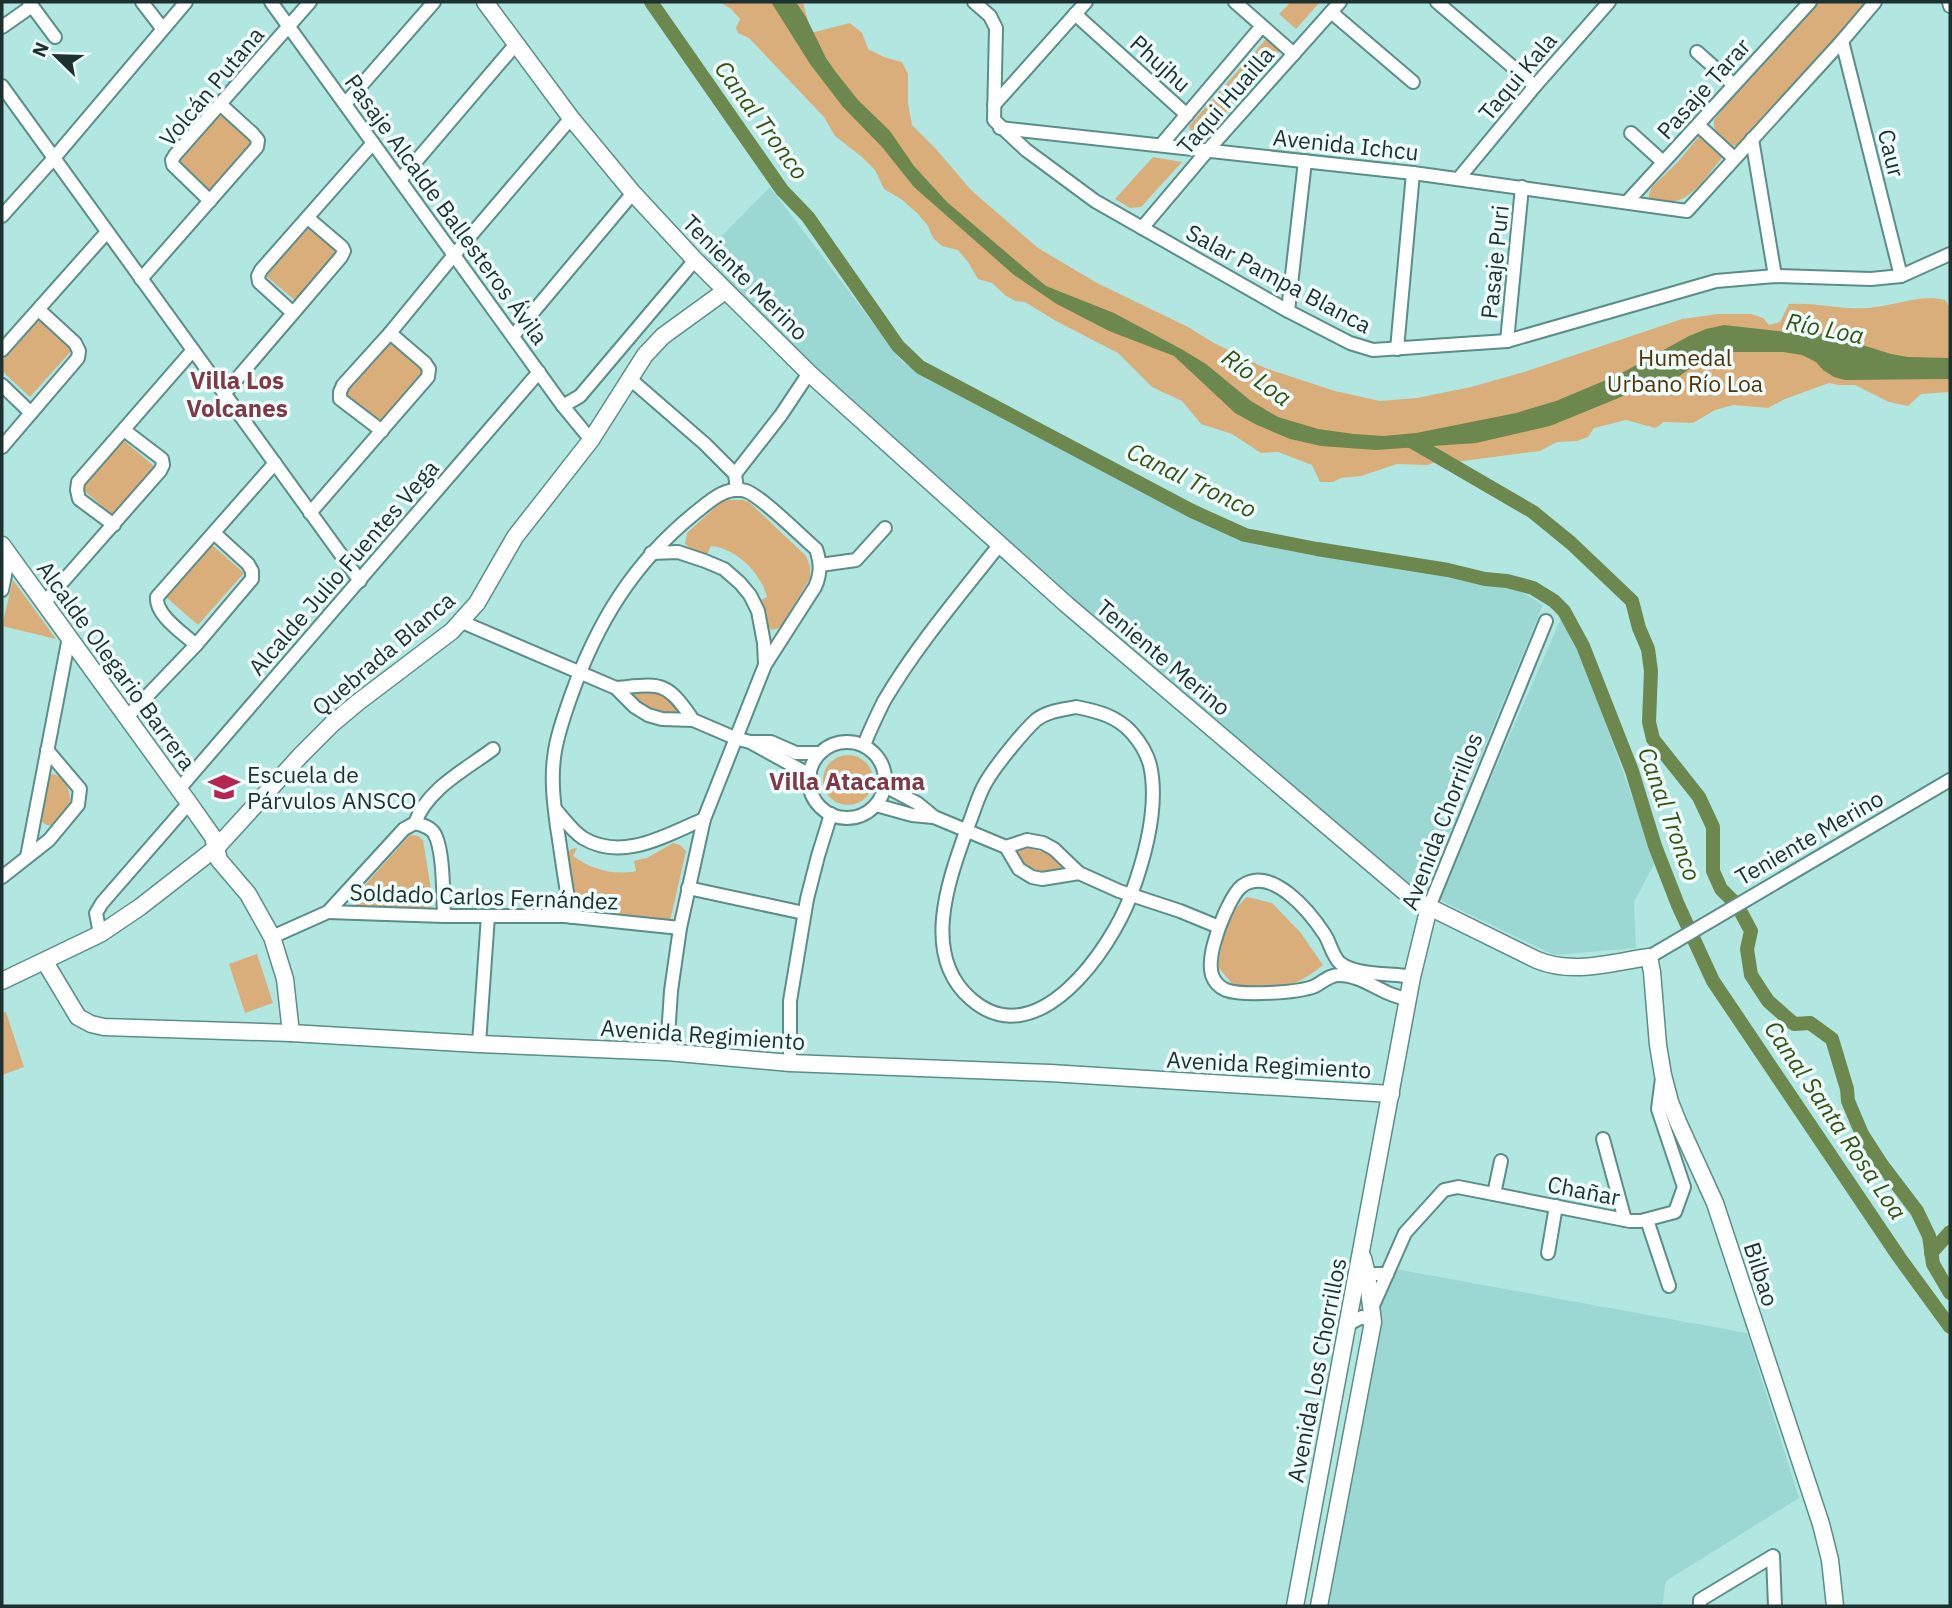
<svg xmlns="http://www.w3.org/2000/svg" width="1952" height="1608" font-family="'IBM Plex Sans',sans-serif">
<rect width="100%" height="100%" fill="#b1e6e1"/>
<!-- built -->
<g fill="#9cd8d3">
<polygon points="770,187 903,363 1239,539 1260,546 1512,586 1543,605 1422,899 1069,601 812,370 702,256"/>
<polygon points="1563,614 1602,713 1655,862 1634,902 1636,948 1554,955 1438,899"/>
<polygon points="1395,1269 1747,1333 1799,1498 1666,1581 1662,1606 1329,1606 1382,1301"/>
</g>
<!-- green -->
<g fill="#daae7b">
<path d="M 720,2 L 791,2 L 793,5 L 803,2 L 811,33 L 850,23 L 862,33 L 868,49 L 884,57 L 902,62 L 908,74 L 908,103 L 912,125 L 936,149 L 971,190 L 1038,248 L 1097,283 L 1188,327 L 1214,343 L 1265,368 L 1335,391 L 1380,401 L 1417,398 L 1471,387 L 1524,372 L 1682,319 L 1718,314 L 1751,314 L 1763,318 L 1769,325 L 1780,322 L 1789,304 C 1816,302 1842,310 1868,308 C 1894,306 1920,294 1945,300 L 1950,308 L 1950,392 L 1921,394 L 1908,406 L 1889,402 L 1855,385 L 1839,385 L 1829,383 L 1785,399 L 1768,408 L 1733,405 L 1715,410 L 1693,423 L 1664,422 L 1655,428 L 1626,420 L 1594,428 L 1588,437 L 1577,441 L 1557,442 L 1540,451 L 1455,462 L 1438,461 L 1428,465 L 1397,464 L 1361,476 L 1341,478 L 1333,482 L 1320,482 L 1312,465 L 1278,452 L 1261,453 L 1232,434 L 1201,424 L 1182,401 L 1152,387 L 1118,353 L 1056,321 L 1025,302 L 1015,301 L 1005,295 L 992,283 L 978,279 L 968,262 L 958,250 L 942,246 L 933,238 L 928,226 L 918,214 L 901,199 L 884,189 L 875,170 L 862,157 L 835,136 L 824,117 L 749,38 L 738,33 L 736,28 L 740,19 L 731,9 Z"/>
<polygon points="1291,2 1320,2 1296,29 1279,14"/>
<polygon points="1819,2 1867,2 1739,145 1732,146 1720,137 1714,128 1714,120 1731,99"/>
<polygon points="1271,37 1281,45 1280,50 1207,134 1196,136 1192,134 1189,126 1267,38"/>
<polygon points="219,111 253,142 209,190 175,159"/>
<path d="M 1700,135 L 1724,155 C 1713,168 1693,199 1675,201 C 1668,202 1659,200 1652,200 L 1649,198 L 1649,194 L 1652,187 L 1678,162 Z"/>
<polygon points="1153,157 1182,162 1141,207 1130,208 1115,199"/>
<polygon points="308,227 338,253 296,301 266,276"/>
<polygon points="39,320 72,350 30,397 2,371 2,361"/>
<polygon points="389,339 425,369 379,423 344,393"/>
<polygon points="122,439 155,467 114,516 81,488"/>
<path d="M 729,500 L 743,500 L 749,502 L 806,556 L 810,566 L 810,578 L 781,627 C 775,630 770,631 765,626 L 759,601 L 767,597 C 761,573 736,548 711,546 L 707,554 L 693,551 L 685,544 L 687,533 L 721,502 Z"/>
<polygon points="212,545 244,573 198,625 166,597"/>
<polygon points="13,580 56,639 2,626"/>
<path d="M 642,688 L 670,699 L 683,714 C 658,716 643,712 627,691 Z"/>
<circle cx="848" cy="780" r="25"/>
<path d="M 53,774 L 63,778 C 68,786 72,798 69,807 C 64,819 49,835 40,818 L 48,776 Z"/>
<polygon points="410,835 418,836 423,840 433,902 431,907 422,911 356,906 355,898 356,895"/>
<path d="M 673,843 L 680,845 L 686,851 L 670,921 L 579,913 L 578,911 L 565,858 L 571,849 L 577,848 L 573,856 C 590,869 615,876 636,871 L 634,861 L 647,858 Z"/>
<polygon points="1026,847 1049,854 1066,869 1042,873 1020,862 1016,851"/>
<path d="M 1247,897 L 1272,903 L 1300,932 L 1323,965 C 1290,992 1275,988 1234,986 L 1218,967 C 1223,940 1225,916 1247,897 Z"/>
<polygon points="257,954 273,1003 245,1013 229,964"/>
<polygon points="6,1012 24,1067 2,1075 2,1013"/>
</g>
<!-- water -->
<polygon fill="#6c884f" points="771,2 796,2 806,17 826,58 835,71 858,100 890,131 914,166 947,202 1035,277 1046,286 1114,313 1183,350 1206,364 1251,401 1278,417 1318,429 1354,434 1383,436 1416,433 1516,413 1556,401 1618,375 1689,336 1706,329 1724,325 1795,333 1818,333 1840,338 1891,354 1908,357 1950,358 1950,379 1845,380 1834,377 1823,370 1816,362 1802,355 1783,352 1722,352 1712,353 1706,357 1674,380 1626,395 1550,426 1476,443 1376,450 1321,446 1290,439 1257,425 1235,413 1174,356 1109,331 1055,303 1014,275 914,187 882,147 843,107 810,64"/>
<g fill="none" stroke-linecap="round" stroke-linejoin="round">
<!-- canal -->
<g stroke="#6c884f" stroke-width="14">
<polyline points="651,2 782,190 808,217 898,346 920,367 1192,511 1245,535 1317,549 1448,570 1485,579 1507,581 1533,588 1554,601 1564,611 1583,646 1632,771 1655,846 1678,905 1713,981 1899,1257 1950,1327"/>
<polyline points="1411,441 1533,512 1571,543 1632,601 1639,628 1648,649 1651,671 1649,722 1653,739 1699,797 1713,827 1713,871 1721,889 1737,905 1751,931 1747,949 1751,975 1768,1001 1794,1024 1810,1023 1832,1039 1847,1089 1848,1101 1862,1134 1882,1165 1917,1211 1929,1236 1933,1264 1950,1293"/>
<polyline points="1931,1253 1950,1232"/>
</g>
<defs>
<g id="minor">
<polyline points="29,2 55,37"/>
<polyline points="142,2 162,28"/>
<polyline points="271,2 563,406 591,440"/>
<polyline points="974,2 990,16 996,28 994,120 1026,150 1095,201 1288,311 1350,343 1373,350 1507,341 1716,281 1775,276 1871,279 1901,276 1950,254"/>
<polyline points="1235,2 1294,54"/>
<polyline points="1437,2 1535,86"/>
<polyline points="1949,2 1950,6"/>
<polyline points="1331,12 1413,82"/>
<polyline points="1075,14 1187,115"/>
<polyline points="2,27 32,6"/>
<polyline points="1842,41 1901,276"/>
<polyline points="1697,52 1734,85"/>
<polyline points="2,86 360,581"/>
<polyline points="345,104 434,2"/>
<polyline points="994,105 1086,2"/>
<polyline points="1698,125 1734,158"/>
<polyline points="1000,128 1413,173 1687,211 1842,41 1875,2"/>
<polyline points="1631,133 1663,162"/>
<polyline points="1752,139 1775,276"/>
<polyline points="1161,145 1262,26"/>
<polyline points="1459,178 1535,86 1609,2"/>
<polyline points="400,180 516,44"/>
<polyline points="210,201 173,165 172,160 175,155 310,2"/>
<polyline points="1627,202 1810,2"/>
<polyline points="2,216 54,158 186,2"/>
<polyline points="1142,228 1208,150 1340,2"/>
<polyline points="141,279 257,147 258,140 253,134 220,104"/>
<polyline points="1288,311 1305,161"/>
<polyline points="293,313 259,282 258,276 261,270 373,143"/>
<polyline points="513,336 633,193"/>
<polyline points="1507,341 1522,187"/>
<polyline points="1397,349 1413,173"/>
<polyline points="2,350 107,232"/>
<polyline points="629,378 705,444 735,474 737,490"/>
<polyline points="2,385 31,413"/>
<polyline points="224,394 341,257 344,251 342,247 308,218"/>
<polyline points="563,406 580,396 695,260"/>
<polyline points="382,431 340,399 340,392 343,385 390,333 454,255 571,118"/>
<polyline points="2,447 78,358 79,351 75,343 39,310"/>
<polyline points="735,474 781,415 809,373"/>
<polyline points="310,513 428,377 429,369 425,363 390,333"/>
<polyline points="114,525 79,499 77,490 78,482 193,350"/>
<polyline points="651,553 678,552 705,561 724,569 740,583 750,595 758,611 764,643 765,664"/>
<polyline points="820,565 856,560 885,528"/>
<polyline points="2,590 9,555"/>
<polyline points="44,603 160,471 163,465 162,459 124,430"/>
<polyline points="462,622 616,688 635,707 648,715 662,719 693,720 735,738 750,742 810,775"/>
<path d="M 196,645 C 183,633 155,615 157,597 L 275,463"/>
<path d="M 616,688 C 661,684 666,680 693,720"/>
<path d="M 1076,707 C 1097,711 1117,716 1132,733 C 1139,741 1147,754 1150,765 C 1159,805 1145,857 1131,895 C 1111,949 1037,1057 971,999 C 920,955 949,879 968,826 C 974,812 978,795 986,782 C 996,765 1022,733 1036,720 C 1047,711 1062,710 1076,707 Z"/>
<polyline points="127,717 196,645 252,579 252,571 248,564 214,533"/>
<polyline points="753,742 771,742 796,753 820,753"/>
<circle cx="847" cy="780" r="38"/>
<path d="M 864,745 C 870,730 877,715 884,701 C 917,645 960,595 1000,544"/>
<polyline points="885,786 917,803 934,817 1006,847 1019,869 1032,877 1042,879 1079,873"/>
<polyline points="179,789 539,372"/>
<polyline points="876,805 912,815 933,817"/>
<path d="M 556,810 C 564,819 572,831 583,838 C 623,862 666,835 704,819"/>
<path d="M 415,823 C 422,825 430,827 434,833 C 444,849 443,896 444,916"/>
<polyline points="1006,847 1027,840 1043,843 1054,849 1079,873 1119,891 1180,911 1219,927"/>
<polyline points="27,857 69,637"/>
<polyline points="2,877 49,840 78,805 80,789 47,750"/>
<polyline points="688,888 804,913"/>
<polyline points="1429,907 1546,621"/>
<polyline points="328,912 444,916 565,916 680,928"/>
<path d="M 572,917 C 565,887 562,857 557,827 C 554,804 551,781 554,758 C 556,738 564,716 571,696 C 597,623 633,563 695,513 C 709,502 726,485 746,491 C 761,496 802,537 816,549 C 821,563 821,574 815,587 L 765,665 L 704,819 L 680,928 L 671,991 L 667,1052"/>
<polyline points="100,934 96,913 102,903 189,803"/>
<path d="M 272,937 L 328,912 L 404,829 L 415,823 C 427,789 465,770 493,749"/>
<polyline points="1649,957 1950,780"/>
<path d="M 1409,1000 C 1402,998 1395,996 1388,993 C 1372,986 1357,975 1339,975 C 1329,975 1323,982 1315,986 C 1299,993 1242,996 1226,990 C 1219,987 1214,981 1212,975 C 1207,959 1218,928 1225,913 C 1229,905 1234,892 1242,886 C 1272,865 1310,912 1325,935 C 1330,943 1333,957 1340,963 C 1356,976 1392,973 1412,977"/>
<polyline points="479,1044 488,916"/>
<polyline points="790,1063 790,1001 807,899 818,856 831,814"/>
<polyline points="1603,1139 1625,1220"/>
<polyline points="1494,1194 1501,1161"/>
<polyline points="1647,1220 1669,1286"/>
<polyline points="1548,1253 1556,1206"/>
<polyline points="1367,1274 1387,1274 1371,1310"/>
<polyline points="1387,1274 1405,1233 1444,1190 1458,1187 1630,1221 1641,1221 1675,1212 1684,1187 1658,1109 1662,1078"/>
<polyline points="1347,1325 1362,1317 1373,1322"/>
<polyline points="1700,1606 1700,1600 1773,1556 1775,1606"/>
</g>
<g id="tertiary">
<path d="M 485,2 L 571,118 L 633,193 L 695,260 L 809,373 L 1066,604 L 1413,899 L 1537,960 C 1573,975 1612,962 1649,957 L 1652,972 L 1658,1045 L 1663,1075 L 1670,1102 L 1678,1122 L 1715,1203 L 1821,1524 L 1830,1560 L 1835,1606"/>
<polyline points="2,545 189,803 213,837 219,860 248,894 272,937 285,979 291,1033"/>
<polyline points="45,962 78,1017 91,1024 104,1027 291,1033 479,1044 667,1052 790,1063 1050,1073 1391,1094"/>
<polyline points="2,981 100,934 140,907 217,847 301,755 332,724 357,703 452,631 477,603 515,537 591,440 645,355 663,336 725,291"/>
<polyline points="1295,1606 1412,977 1429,907"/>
<polyline points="1319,1606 1373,1322 1367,1274 1363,1258"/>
</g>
</defs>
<!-- minor casing -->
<use href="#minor" stroke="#5b8d89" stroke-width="16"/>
<!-- tertiary casing -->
<use href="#tertiary" stroke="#5b8d89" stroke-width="19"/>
<!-- minor -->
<use href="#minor" stroke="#fff" stroke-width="12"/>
<!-- tertiary -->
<use href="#tertiary" stroke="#fff" stroke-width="16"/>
</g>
<!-- icons -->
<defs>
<symbol id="school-bare" viewBox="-9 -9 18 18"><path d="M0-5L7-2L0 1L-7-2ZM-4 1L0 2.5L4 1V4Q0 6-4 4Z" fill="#b62550" stroke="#effefd" stroke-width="2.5" paint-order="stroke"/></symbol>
</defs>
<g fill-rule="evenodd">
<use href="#school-bare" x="202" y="765" width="44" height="44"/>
</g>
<g text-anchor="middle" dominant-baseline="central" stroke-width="7" stroke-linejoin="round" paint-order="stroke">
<!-- street labels -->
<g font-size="23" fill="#1d3130" stroke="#effefd">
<text transform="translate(1161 63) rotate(42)">Phujhu</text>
<text transform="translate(1517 76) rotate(-50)">Taqui Kala</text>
<text transform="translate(211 86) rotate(-50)">Volcán Putana</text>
<text transform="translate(1703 88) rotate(-48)">Pasaje Tarar</text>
<text transform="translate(1225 100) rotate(-49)">Taqui Huailla</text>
<text transform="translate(1346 144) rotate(6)">Avenida Ichcu</text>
<text transform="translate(1892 153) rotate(76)">Caur</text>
<text transform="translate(447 209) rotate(54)">Pasaje Alcalde Ballesteros Ávila</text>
<text transform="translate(1494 262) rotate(-84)">Pasaje Puri</text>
<text transform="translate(746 277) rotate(45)">Teniente Merino</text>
<text transform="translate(1279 278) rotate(28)">Salar Pampa Blanca</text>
<text transform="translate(343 567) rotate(-49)">Alcalde Julio Fuentes Vega</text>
<text transform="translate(383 653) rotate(-40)">Quebrada Blanca</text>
<text transform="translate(1164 657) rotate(40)">Teniente Merino</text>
<text transform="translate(117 665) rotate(54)">Alcalde Olegario Barrera</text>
<text transform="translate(1441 821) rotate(-69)">Avenida Chorrillos</text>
<text transform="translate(1809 837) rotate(-30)">Teniente Merino</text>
<text transform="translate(484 896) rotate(2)">Soldado Carlos Fernández</text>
<text transform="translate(703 1034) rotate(4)">Avenida Regimiento</text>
<text transform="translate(1269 1064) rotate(3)">Avenida Regimiento</text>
<text transform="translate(1584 1190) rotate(11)">Chañar</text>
<text transform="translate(1762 1274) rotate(72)">Bilbao</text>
<text transform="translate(1316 1370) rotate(-79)">Avenida Los Chorrillos</text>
</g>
<!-- park labels -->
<g font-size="23" fill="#533409" stroke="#effefd">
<text x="1685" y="357">Humedal<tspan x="1685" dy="26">Urbano Río Loa</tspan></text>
</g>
<!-- poi labels -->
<g font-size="23" fill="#1d3130" stroke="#effefd" text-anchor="start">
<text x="247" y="774">Escuela de<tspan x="247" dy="26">Párvulos ANSCO</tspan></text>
</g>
<!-- water labels -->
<g font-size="24" font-style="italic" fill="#365111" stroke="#effefd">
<text transform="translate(762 120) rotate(54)">Canal Tronco</text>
<text transform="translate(1825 328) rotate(11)">Río Loa</text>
<text transform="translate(1257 377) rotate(36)">Río Loa</text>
<text transform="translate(1192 480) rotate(26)">Canal Tronco</text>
<text transform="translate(1670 814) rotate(70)">Canal Tronco</text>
<text transform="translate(1836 1120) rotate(56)">Canal Santa Rosa Loa</text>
</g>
<!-- neighbourhood labels -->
<g font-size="24" font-weight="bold" fill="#813947" stroke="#effefd">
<text x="237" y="380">Villa Los<tspan x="237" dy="28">Volcanes</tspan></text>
<text x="847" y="781">Villa Atacama</text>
</g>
</g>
<!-- border -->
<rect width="1952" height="1608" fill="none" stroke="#1d3130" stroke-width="7"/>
<!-- north arrow -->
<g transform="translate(56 56) rotate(293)" stroke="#effefd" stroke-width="5" paint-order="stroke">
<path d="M0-5L12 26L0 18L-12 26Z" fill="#1d3130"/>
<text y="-10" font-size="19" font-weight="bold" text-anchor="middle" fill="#1d3130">N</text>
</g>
</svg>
